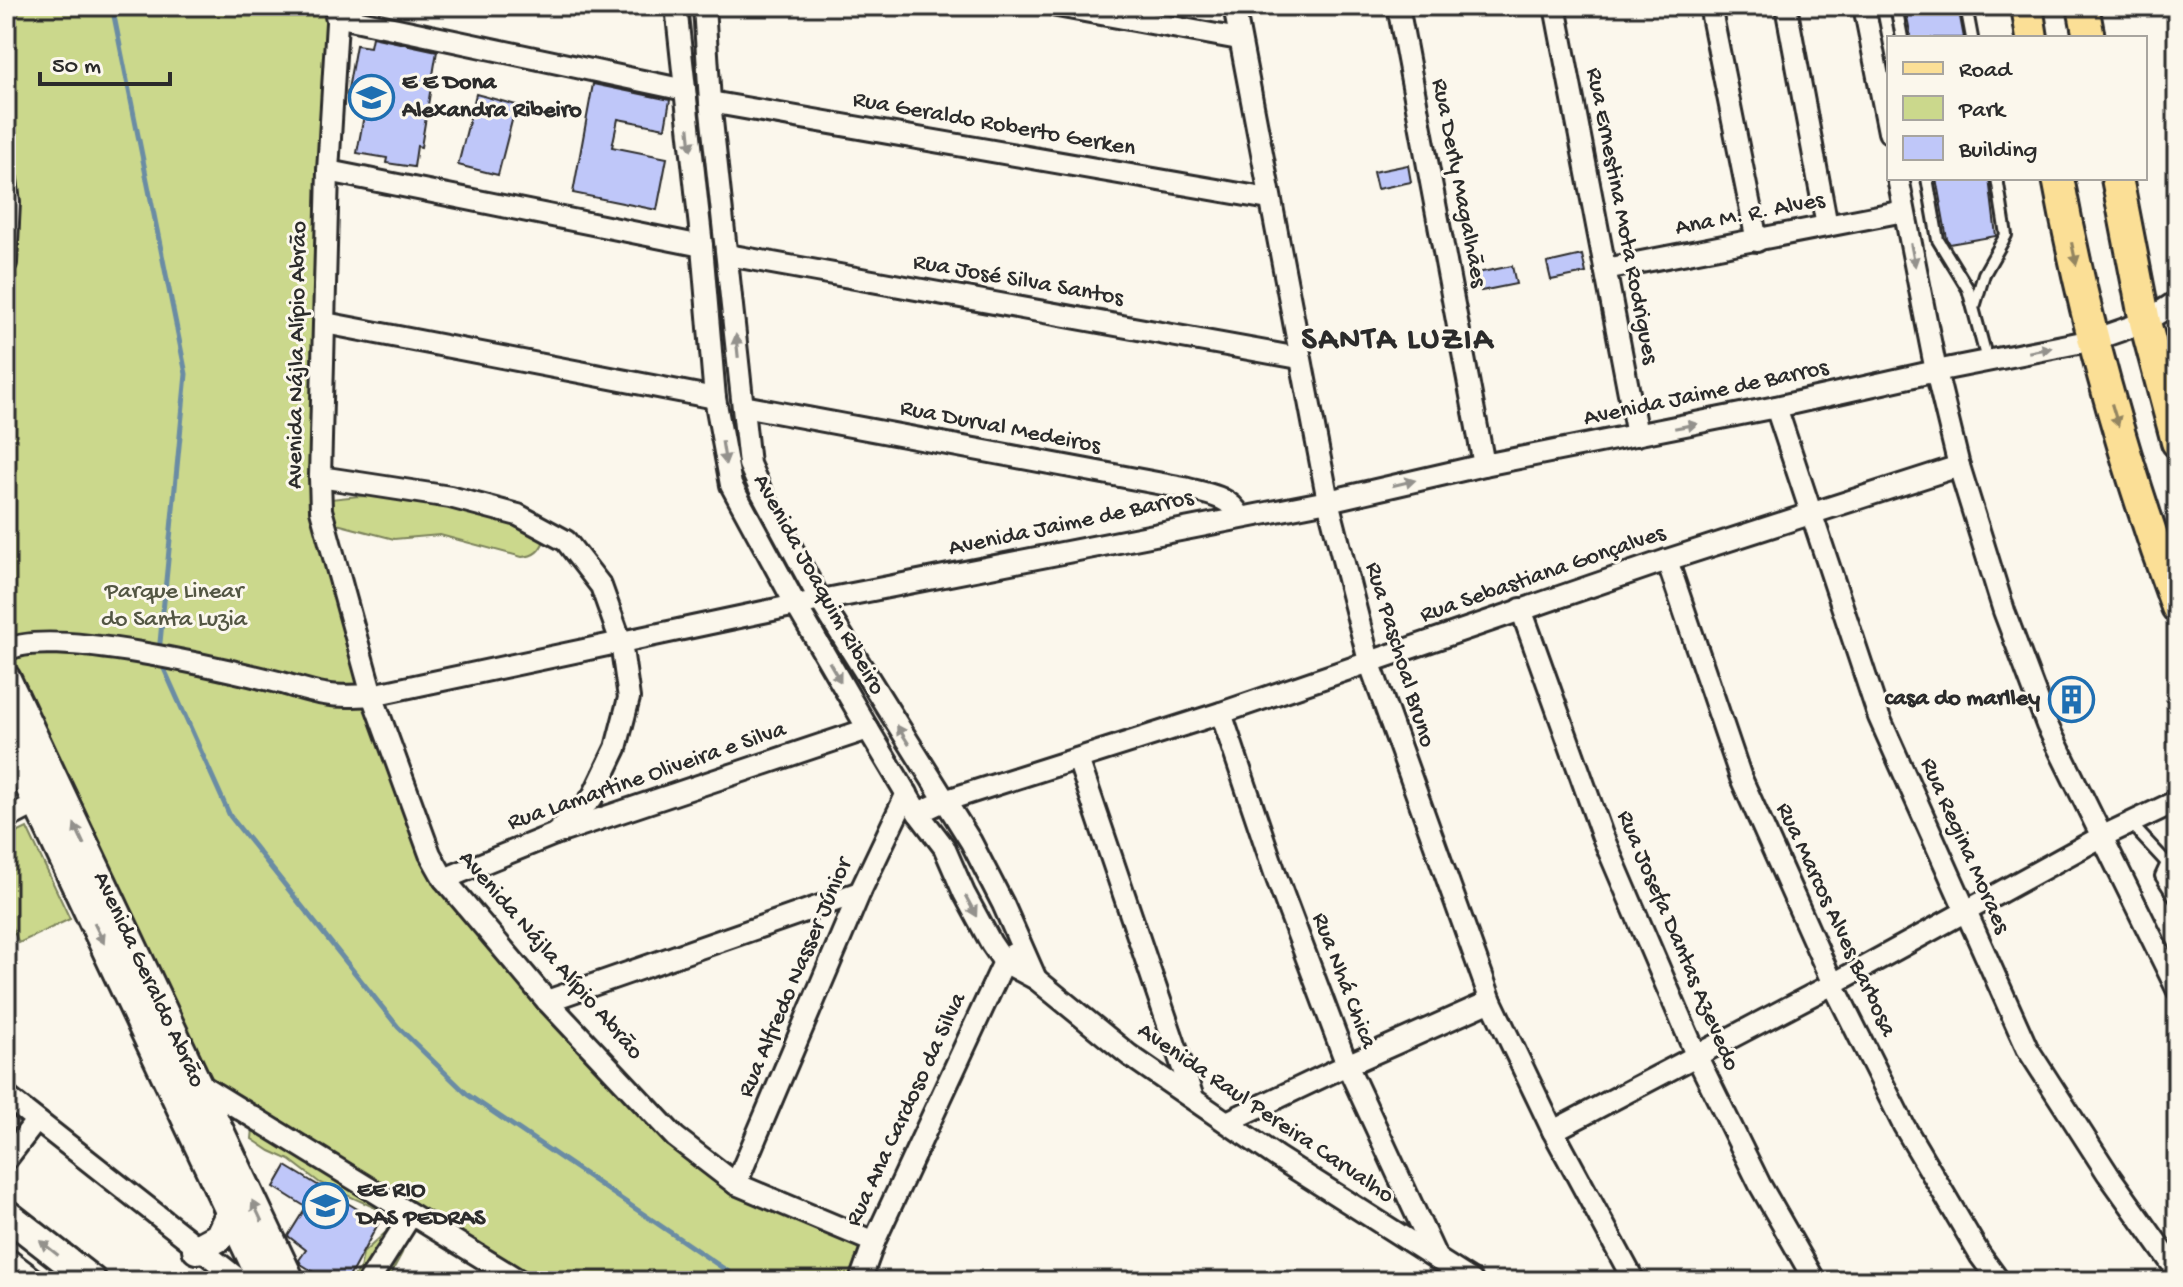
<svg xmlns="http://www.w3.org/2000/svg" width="2183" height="1287" font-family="'Gochi Hand',sans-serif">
<rect width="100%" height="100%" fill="#fbf7ec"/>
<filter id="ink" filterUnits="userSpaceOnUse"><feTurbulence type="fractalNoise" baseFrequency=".0125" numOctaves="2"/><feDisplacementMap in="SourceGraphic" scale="16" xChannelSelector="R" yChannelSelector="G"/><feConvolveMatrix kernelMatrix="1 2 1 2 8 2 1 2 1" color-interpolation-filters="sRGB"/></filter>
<g filter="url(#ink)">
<!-- green -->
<g fill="#cbd88c" stroke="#7b825c" stroke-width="2">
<path d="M 6,6 L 338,6 L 321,500 L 359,496 L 417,499 L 489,511 L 545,539 C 540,551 535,556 522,557 L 440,535 L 394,539 L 325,521 L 430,854 L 547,1001 L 736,1184 L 874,1242 L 859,1281 L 520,1281 L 415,1224 L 408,1233 L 402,1253 L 387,1281 L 350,1281 L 360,1269 L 363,1253 L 386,1232 L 390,1221 L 378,1209 L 320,1183 L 290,1160 L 270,1151 L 252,1139 L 253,1128 L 196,1082 L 23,688 L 23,679 L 6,642 Z"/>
<polygon points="27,828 70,919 19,943 6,915 6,838"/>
</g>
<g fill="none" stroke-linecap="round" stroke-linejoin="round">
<!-- stream -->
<g stroke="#6a8ca4" stroke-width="5">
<polyline points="112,6 186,374 159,653"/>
<polyline points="161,662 230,816 398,1027 468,1095 742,1281"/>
</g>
</g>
<!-- building -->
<g fill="#bfc7f9" stroke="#2b2b2b" stroke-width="2">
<polygon points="1905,6 1958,6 1964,38 1911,38"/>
<polygon points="372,37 437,51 421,147 417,146 414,167 386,163 387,158 357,153 367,99 347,95 356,45 370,47"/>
<polygon points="593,84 670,100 665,128 618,119 612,147 667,158 657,210 573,193"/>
<polygon points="476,94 516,105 498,175 458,165"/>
<polygon points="1408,165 1411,182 1377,189 1373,172"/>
<polygon points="1936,178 1989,178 1996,236 1950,244 1947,239"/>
<polygon points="1582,255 1586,273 1551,280 1547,263"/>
<polygon points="1512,266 1516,284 1481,291 1477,273"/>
<polygon points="2080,684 2088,701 2060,716 2053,698"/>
<polygon points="286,1166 379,1222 347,1281 328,1281 301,1264 299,1260 306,1250 288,1236 306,1207 274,1187"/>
</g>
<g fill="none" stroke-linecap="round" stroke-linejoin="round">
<defs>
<g id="lane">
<polyline points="1896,6 1902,38"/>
<polyline points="1966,6 1972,38"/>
<polyline points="1927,178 1938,240 1968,289 1987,360"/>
<polyline points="1975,304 1984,274 2006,235 1997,178"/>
<polyline points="2130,823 2167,863"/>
<polyline points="2177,857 2167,863 2161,876 2177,901"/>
</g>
<g id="street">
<polyline points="338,6 328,171 320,477 321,510 372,695 430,854 444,879 547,1001 675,1137 736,1184 874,1242"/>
<polyline points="676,6 702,246 715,398 731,485 796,605 868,729 918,813 944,847 964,893 991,943 1004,962 1036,979 1129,1055 1277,1157 1472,1281"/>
<polyline points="704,6 710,102 749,464 761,491 821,602 971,842 1003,904 1036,979"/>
<polyline points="1057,6 1239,39"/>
<polyline points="1234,6 1328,501 1369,661 1491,1001 1553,1131 1634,1281"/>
<polyline points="1398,6 1484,465"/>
<polyline points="1555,6 1637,435"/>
<polyline points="1710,6 1757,241"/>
<polyline points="1786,6 1827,226"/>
<polyline points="1864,6 1889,132"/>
<polyline points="336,16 685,90"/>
<polyline points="710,102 1269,199"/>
<polyline points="328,171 702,246"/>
<polyline points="1898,178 1936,371 1959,466 2004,611 2047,725 2177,989"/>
<polyline points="6,180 9,202 6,263"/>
<polyline points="728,255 1299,358"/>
<polyline points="1605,269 1904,211"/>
<polyline points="325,323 715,398"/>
<path d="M 743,406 L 1184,488 C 1206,494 1228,495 1240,516"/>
<polyline points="1776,407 1879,717 2027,1048 2108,1174 2177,1271"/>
<polyline points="320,477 450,497 518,515 566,541 601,586 621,642 629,698 616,748 592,798 555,834"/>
<polyline points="1667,560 1741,778 1833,984 1904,1126 1980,1255 1999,1281"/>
<polyline points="1521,609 1602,835 1697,1057 1760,1185 1815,1281"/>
<path d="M 6,651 C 43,625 234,671 282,683 C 296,687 310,692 324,694 C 340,697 356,696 372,695 L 796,605 L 1328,501 L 1484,465 L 1776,407 L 1936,371 L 2093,340 L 2145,322 L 2177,301"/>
<polyline points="1221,713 1276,876 1347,1065 1437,1259"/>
<polyline points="1078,759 1193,1098"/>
<polyline points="918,813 944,801 1221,713 1667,560 1959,466"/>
<polyline points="6,819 37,803"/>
<polyline points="444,879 555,834 868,729"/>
<polyline points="547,1001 860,892"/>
<polyline points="196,1082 520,1281"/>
<polyline points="6,1096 241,1281"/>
<polyline points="1227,1122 1347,1065 1491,1001"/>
<polyline points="1553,1131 1833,984 2101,837 2177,801"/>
<polyline points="6,1160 36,1121"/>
<polyline points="736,1184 860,892 907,793"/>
<polyline points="369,1281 411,1215"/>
<polyline points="860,1281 874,1242 1004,962 1013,954"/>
</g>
<g id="secondary">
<polyline points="6,679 290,1281"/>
<polyline points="6,736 263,1281"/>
<polyline points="6,1214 92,1281"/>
<polyline points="197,1249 219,1237 231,1212"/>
<polyline points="6,1263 30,1281"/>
</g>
<g id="primary">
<polyline points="2027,6 2032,38"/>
<polyline points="2083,6 2089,38"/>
<path d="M 2058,178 C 2085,324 2126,468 2177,607"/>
<polyline points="2117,178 2145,322 2177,442"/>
</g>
</defs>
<!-- lane casing -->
<use href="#lane" stroke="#2b2b2b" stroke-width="16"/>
<!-- street casing -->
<use href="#street" stroke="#2b2b2b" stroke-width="26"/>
<!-- secondary casing -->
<use href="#secondary" stroke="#2b2b2b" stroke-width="34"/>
<!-- primary casing -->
<use href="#primary" stroke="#2b2b2b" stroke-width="36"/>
<!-- lane -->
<use href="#lane" stroke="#fbf7ec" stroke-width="10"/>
<!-- street -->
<use href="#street" stroke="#fbf7ec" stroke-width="20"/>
<!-- secondary -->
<use href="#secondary" stroke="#fbf7ec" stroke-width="28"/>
<!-- primary -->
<use href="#primary" stroke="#fbdf96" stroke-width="30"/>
</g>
<!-- one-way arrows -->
<defs><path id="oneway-solid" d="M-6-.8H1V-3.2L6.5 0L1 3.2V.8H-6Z" transform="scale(2)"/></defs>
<g fill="#93918c">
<use href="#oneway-solid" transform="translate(690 139) rotate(84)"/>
<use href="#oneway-solid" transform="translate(1913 255) rotate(79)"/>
<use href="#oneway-solid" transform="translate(737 346) rotate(-96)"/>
<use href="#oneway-solid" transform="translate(2040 350) rotate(-11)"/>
<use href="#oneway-solid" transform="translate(1686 426) rotate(-11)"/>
<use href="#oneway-solid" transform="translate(724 453) rotate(81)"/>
<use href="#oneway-solid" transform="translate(1404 483) rotate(-13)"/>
<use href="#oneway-solid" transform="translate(835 672) rotate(60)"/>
<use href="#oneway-solid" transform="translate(903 735) rotate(-122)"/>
<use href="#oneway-solid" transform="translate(79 834) rotate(-115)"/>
<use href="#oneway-solid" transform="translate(971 906) rotate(62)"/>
<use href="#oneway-solid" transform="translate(99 933) rotate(64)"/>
<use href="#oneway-solid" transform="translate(257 1211) rotate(-115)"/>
<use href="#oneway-solid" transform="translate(49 1248) rotate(-142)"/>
</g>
<g fill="#938560">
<use href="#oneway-solid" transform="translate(2074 254) rotate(78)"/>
<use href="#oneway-solid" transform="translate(2115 415) rotate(73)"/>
</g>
</g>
<!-- icons -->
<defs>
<symbol id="school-ring" viewBox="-11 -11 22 22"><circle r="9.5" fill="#fbf7ec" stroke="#1f6fb2" stroke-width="1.5"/><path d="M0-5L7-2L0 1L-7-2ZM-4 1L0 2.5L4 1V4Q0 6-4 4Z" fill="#1f6fb2"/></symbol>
<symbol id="building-ring" viewBox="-11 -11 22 22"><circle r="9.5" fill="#fbf7ec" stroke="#1f6fb2" stroke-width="1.5"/><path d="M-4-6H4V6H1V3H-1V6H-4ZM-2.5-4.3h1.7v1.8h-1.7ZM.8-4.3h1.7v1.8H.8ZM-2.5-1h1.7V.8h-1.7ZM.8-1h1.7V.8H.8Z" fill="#1f6fb2"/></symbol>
</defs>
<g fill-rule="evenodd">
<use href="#school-ring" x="346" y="72" width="51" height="51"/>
<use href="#building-ring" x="2046" y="674" width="51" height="51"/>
<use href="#school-ring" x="300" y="1180" width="51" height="51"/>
</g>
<g text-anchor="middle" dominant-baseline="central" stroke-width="6" stroke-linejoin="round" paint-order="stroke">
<!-- poi labels -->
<g font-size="24" font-weight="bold" fill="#2b2b2b" stroke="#fbf7ec" text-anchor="start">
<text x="402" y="83">E E Dona<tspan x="402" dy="28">Alexandra Ribeiro</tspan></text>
<text x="2040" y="699" text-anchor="end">casa do marlley</text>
<text x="357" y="1191">EE RIO<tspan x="357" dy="28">DAS PEDRAS</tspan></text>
</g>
<!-- street labels -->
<g font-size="24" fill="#2b2b2b" stroke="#fbf7ec">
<text transform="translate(994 125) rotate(10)">Rua Geraldo Roberto Gerken</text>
<text transform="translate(1458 183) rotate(79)">Rua Derly Magalhães</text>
<text transform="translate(1750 215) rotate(-11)">Ana M. R. Alves</text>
<text transform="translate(1621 216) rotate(79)">Rua Ernestina Mota Rodrigues</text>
<text transform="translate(1018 281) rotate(10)">Rua José Silva Santos</text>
<text transform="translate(298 355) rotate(-89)">Avenida Nájla Alípio Abrão</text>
<text transform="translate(1706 394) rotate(-12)">Avenida Jaime de Barros</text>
<text transform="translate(1000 428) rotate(11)">Rua Durval Medeiros</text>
<text transform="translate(1071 524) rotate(-12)">Avenida Jaime de Barros</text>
<text transform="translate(1543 575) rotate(-19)">Rua Sebastiana Gonçalves</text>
<text transform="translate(818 585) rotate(61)">Avenida Joaquim Ribeiro</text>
<text transform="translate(1399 655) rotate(73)">Rua Paschoal Bruno</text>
<text transform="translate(647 777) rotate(-19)">Rua Lamartine Oliveira e Silva</text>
<text transform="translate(1964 846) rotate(66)">Rua Regina Moraes</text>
<text transform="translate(1835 920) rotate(65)">Rua Marcos Alves Barbosa</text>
<text transform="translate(1677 941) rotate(67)">Rua Josefa Dantas Azevedo</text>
<text transform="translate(550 956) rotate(49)">Avenida Nájla Alípio Abrão</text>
<text transform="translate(796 978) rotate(-67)">Rua Alfredo Nasser Júnior</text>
<text transform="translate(148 980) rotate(65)">Avenida Geraldo Abrão</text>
<text transform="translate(1343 981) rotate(69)">Rua Nhá Chica</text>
<text transform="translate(907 1110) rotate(-65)">Rua Ana Cardoso da Silva</text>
<text transform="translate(1265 1114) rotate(34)">Avenida Raul Pereira Carvalho</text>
</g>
<!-- park labels -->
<g font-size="24" fill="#535643" stroke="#fbf7ec">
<text x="174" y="592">Parque Linear<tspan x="174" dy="28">do Santa Luzia</tspan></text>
</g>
<!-- district labels -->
<g font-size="32" font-weight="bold" letter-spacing="2" fill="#2b2b2b" stroke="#fbf7ec">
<text x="1398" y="341">SANTA LUZIA</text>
</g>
</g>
<!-- margin -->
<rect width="2183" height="1287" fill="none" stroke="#fbf7ec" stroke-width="32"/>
<rect x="16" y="16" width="2151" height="1255" fill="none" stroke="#2b2b2b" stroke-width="3" filter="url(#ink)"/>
<!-- legend -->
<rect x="1887" y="36" width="260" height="144" fill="#fbf7ec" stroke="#a8a59f" stroke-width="2"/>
<rect x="1903" y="62" width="40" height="12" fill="#fbdf96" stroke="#a8a59f" stroke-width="2"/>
<text x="1959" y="76" font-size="24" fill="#2b2b2b">Road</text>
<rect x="1903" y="96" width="40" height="24" fill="#cbd88c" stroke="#a8a59f" stroke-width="2"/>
<text x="1959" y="116" font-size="24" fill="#2b2b2b">Park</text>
<rect x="1903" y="136" width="40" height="24" fill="#bfc7f9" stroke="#a8a59f" stroke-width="2"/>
<text x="1959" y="156" font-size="24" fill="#2b2b2b">Building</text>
<!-- scale -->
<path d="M40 72v12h130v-12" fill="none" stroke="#2b2b2b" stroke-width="4"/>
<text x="52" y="72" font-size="24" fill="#2b2b2b" stroke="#fbf7ec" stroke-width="6" paint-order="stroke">50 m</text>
</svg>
